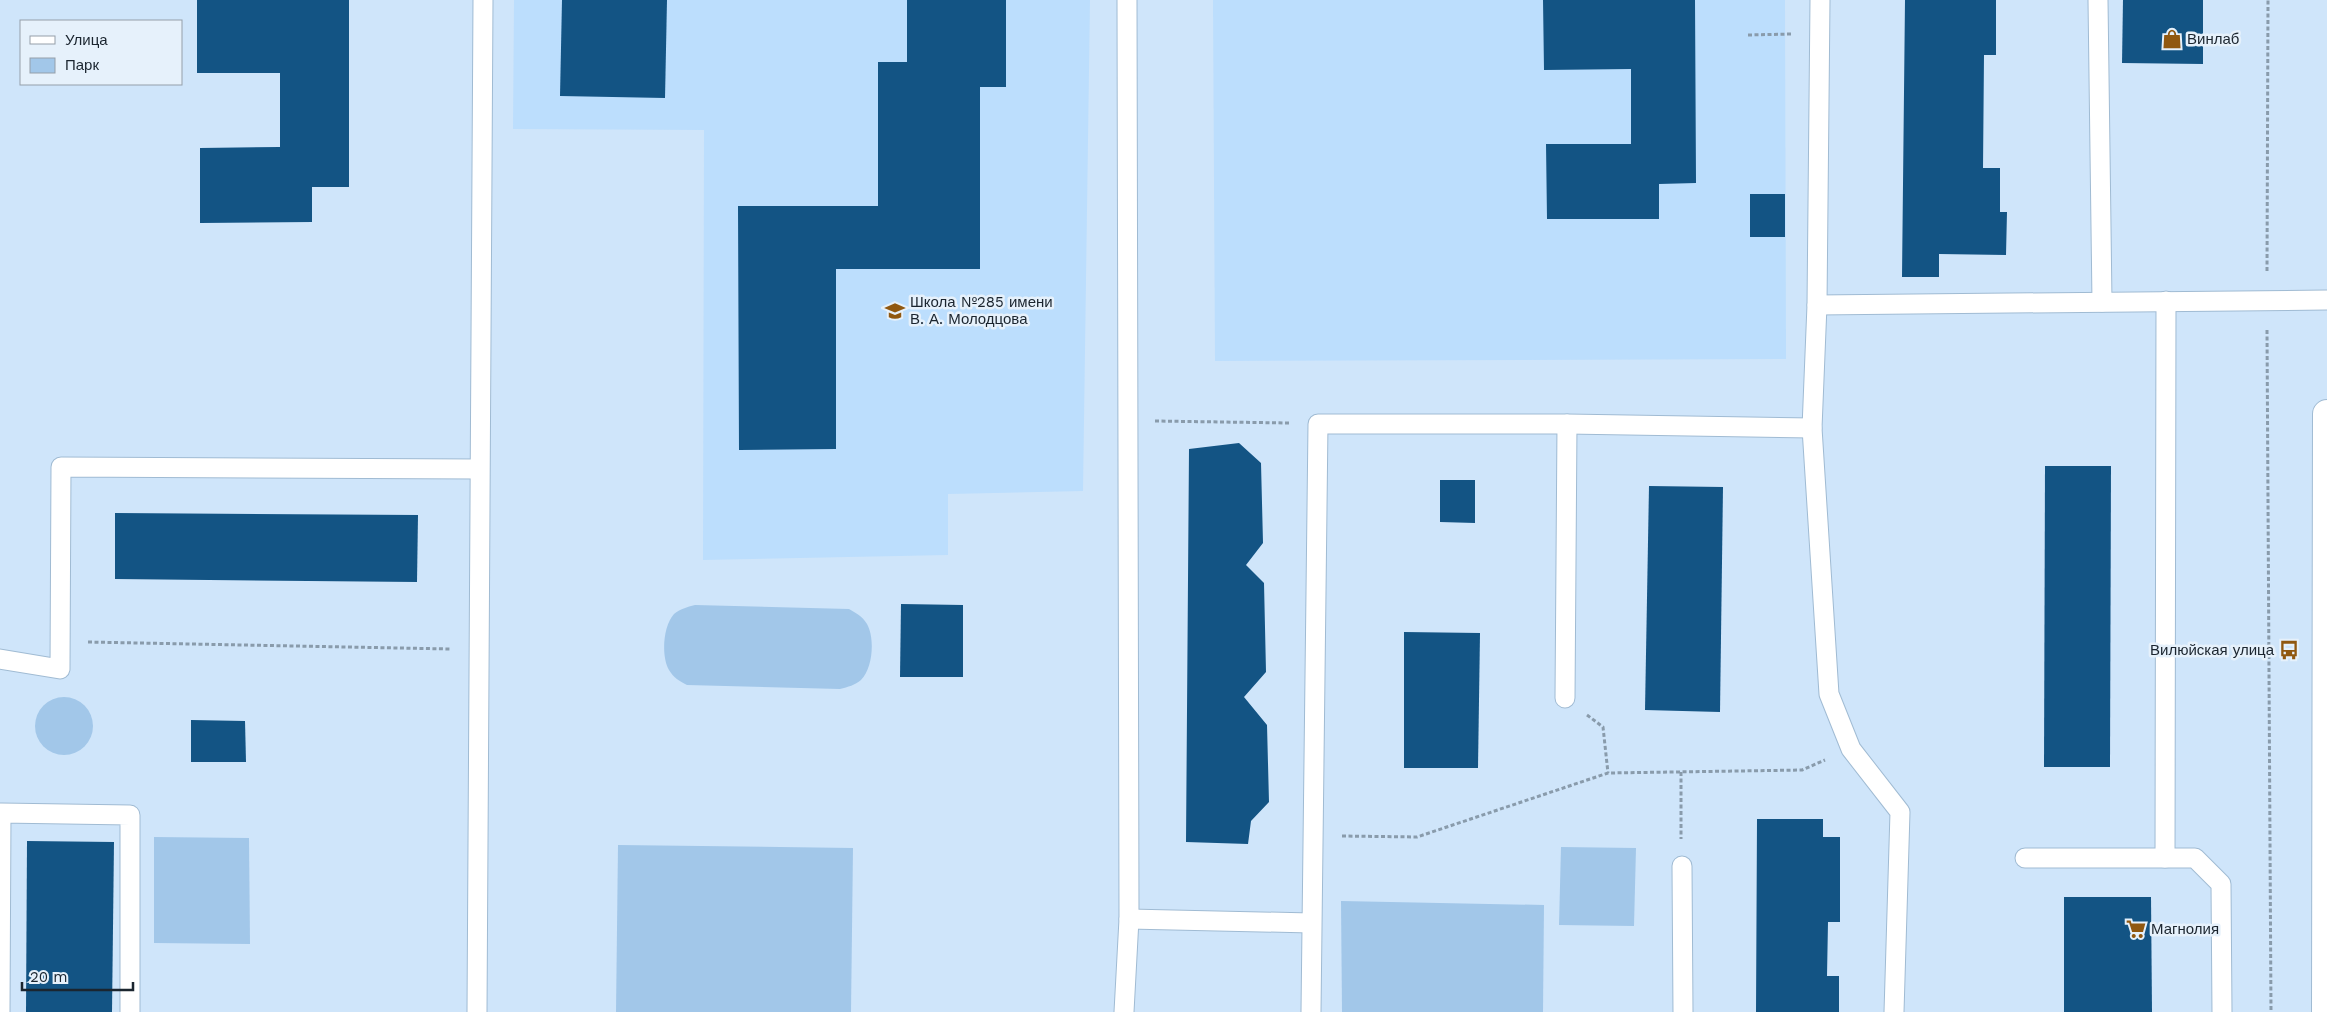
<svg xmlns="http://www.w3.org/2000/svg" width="2327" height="1012" font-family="'Work Sans',sans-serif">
<rect width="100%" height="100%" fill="#cfe5fa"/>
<!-- built -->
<g fill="#bcdefd">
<polygon points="514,0 1090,0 1083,491 948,494 948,555 703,560 704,130 513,129"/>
<polygon points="1213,0 1785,0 1786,359 1215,361"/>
</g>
<!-- green -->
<g fill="#a2c7e9">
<path d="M 695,605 L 849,609 C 856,613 862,616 867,624 C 875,638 873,668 861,680 C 855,685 848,687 840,689 L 687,685 C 679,681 674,678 669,670 C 661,656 663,626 674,614 C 680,609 687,607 695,605 Z"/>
<circle cx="64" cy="726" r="29"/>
<polygon points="154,837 249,838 250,944 154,943"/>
<polygon points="618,845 853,848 851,1012 616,1012"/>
<polygon points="1561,847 1636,848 1634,926 1559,925"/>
<polygon points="1341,901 1544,905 1543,1012 1342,1012"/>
</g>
<!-- building -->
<g fill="#135484">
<polygon points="197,0 349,0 349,187 312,187 312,222 200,223 200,148 280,147 280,73 197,73"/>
<polygon points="562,0 667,0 665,98 560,96"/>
<polygon points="907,0 1006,0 1006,87 980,87 980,269 836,269 836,449 739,450 738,206 878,206 878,62 907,62"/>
<polygon points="1543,0 1695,0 1696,183 1659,184 1659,219 1547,219 1546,144 1631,144 1631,69 1544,70"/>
<polygon points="1905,0 1996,0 1996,55 1984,55 1983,168 2000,168 2000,212 2007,212 2006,255 1939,254 1939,277 1902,277"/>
<polygon points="2123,0 2203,0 2203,64 2122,63"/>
<rect x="1750" y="194" width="35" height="43"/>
<polygon points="1239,443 1261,463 1263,543 1246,565 1264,583 1266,672 1244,697 1267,725 1269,802 1251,821 1248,844 1186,842 1189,449"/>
<polygon points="2045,466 2111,466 2110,767 2044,767"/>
<polygon points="1440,480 1475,480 1475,523 1440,522"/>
<polygon points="1649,486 1723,487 1720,712 1645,710"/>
<polygon points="115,513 418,515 417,582 115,579"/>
<polygon points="901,604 963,605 963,677 900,677"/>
<polygon points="1404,632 1480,633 1478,768 1404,768"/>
<polygon points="191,720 245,721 246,762 191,762"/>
<polygon points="1757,819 1823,819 1823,837 1840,837 1840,922 1828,922 1827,976 1839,976 1839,1012 1756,1012"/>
<polygon points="27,841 114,842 112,1012 26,1012"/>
<polygon points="2064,897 2151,897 2152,1012 2064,1012"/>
</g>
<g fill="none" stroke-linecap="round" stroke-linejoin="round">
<defs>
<g id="service">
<polyline points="1820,0 1817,305 1812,428 1829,694 1851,749 1900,812 1894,1012"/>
<polyline points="2098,0 2102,302"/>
<polyline points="1817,305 2327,300"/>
<polyline points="0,659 60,669 61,467 479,469"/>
<polyline points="1565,698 1567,424"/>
<polyline points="2025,858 2195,858 2221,884 2222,1012"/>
<polyline points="2165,858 2166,301"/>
<polyline points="1682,866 1683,1012"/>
<polyline points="1129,919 1311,923"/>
<polyline points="0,1012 1,813 130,815 130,1012"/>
<polyline points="477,1012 483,0"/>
<polyline points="1124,1012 1129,919 1127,0"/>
<polyline points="1311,1012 1318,424 1567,424 1812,428"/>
</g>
<polyline id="tertiary" points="2326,1012 2327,414"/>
</defs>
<!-- service casing -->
<use href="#service" stroke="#a0bbd3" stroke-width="21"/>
<!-- tertiary casing -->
<use href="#tertiary" stroke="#a0bbd3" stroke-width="30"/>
<!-- path -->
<g stroke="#899bab" stroke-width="3" stroke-dasharray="4 2.5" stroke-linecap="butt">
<polyline points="1748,35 1791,34"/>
<polyline points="2267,271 2268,0"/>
<polyline points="2267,330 2271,1012"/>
<polyline points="1155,421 1289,423"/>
<polyline points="88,642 451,649"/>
<polyline points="1587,715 1603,727 1608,773"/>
<polyline points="1681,772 1681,839"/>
<polyline points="1342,836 1417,837 1608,773 1802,770 1825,760"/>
</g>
<!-- service -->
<use href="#service" stroke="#fff" stroke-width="19"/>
<!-- tertiary -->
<use href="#tertiary" stroke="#fff" stroke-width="28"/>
</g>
<!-- icons -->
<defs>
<symbol id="shop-bare" viewBox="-9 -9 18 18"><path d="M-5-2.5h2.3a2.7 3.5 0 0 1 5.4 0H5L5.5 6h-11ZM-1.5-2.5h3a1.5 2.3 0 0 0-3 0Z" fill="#905810" stroke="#e6f1fb" stroke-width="2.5" paint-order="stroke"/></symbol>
<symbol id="school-bare" viewBox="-9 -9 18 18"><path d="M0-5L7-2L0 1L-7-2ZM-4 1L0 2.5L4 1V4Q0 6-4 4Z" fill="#905810" stroke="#e6f1fb" stroke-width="2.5" paint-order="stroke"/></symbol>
<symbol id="bus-bare" viewBox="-9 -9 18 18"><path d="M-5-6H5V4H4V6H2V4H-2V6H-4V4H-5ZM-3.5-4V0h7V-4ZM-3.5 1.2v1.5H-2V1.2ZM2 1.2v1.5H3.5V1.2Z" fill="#905810" stroke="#e6f1fb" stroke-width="2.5" paint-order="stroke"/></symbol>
<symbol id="supermarket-bare" viewBox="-9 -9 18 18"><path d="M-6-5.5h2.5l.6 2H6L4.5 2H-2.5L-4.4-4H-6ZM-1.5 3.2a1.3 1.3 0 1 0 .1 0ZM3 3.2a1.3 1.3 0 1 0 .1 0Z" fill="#905810" stroke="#e6f1fb" stroke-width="2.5" paint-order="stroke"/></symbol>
</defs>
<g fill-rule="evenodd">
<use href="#shop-bare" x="2158" y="25" width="28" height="28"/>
<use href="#school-bare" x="881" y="297" width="28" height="28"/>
<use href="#bus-bare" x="2275" y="636" width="28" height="28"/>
<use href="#supermarket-bare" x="2122" y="915" width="28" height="28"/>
</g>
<g text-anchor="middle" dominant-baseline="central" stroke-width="5" stroke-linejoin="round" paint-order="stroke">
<!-- poi labels -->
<g font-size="15" fill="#1b252f" stroke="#e6f1fb" text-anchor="start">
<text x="2187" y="39">Винлаб</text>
<text x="910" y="302">Школа №285 имени<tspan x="910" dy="17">В. А. Молодцова</tspan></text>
<text x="2274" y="650" text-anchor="end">Вилюйская улица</text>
<text x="2151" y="929">Магнолия</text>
</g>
</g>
<!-- legend -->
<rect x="20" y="20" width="162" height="65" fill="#e6f1fb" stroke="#959fa9"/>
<rect x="30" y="36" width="25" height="8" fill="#ffffff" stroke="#959fa9"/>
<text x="65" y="45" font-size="15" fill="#1b252f">Улица</text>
<rect x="30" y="58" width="25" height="15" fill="#a2c7e9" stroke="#959fa9"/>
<text x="65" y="70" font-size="15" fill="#1b252f">Парк</text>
<!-- scale -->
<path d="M22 982v8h111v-8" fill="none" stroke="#1b252f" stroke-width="2.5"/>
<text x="30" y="982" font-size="15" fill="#1b252f" stroke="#e6f1fb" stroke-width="4" paint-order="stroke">20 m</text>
</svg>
